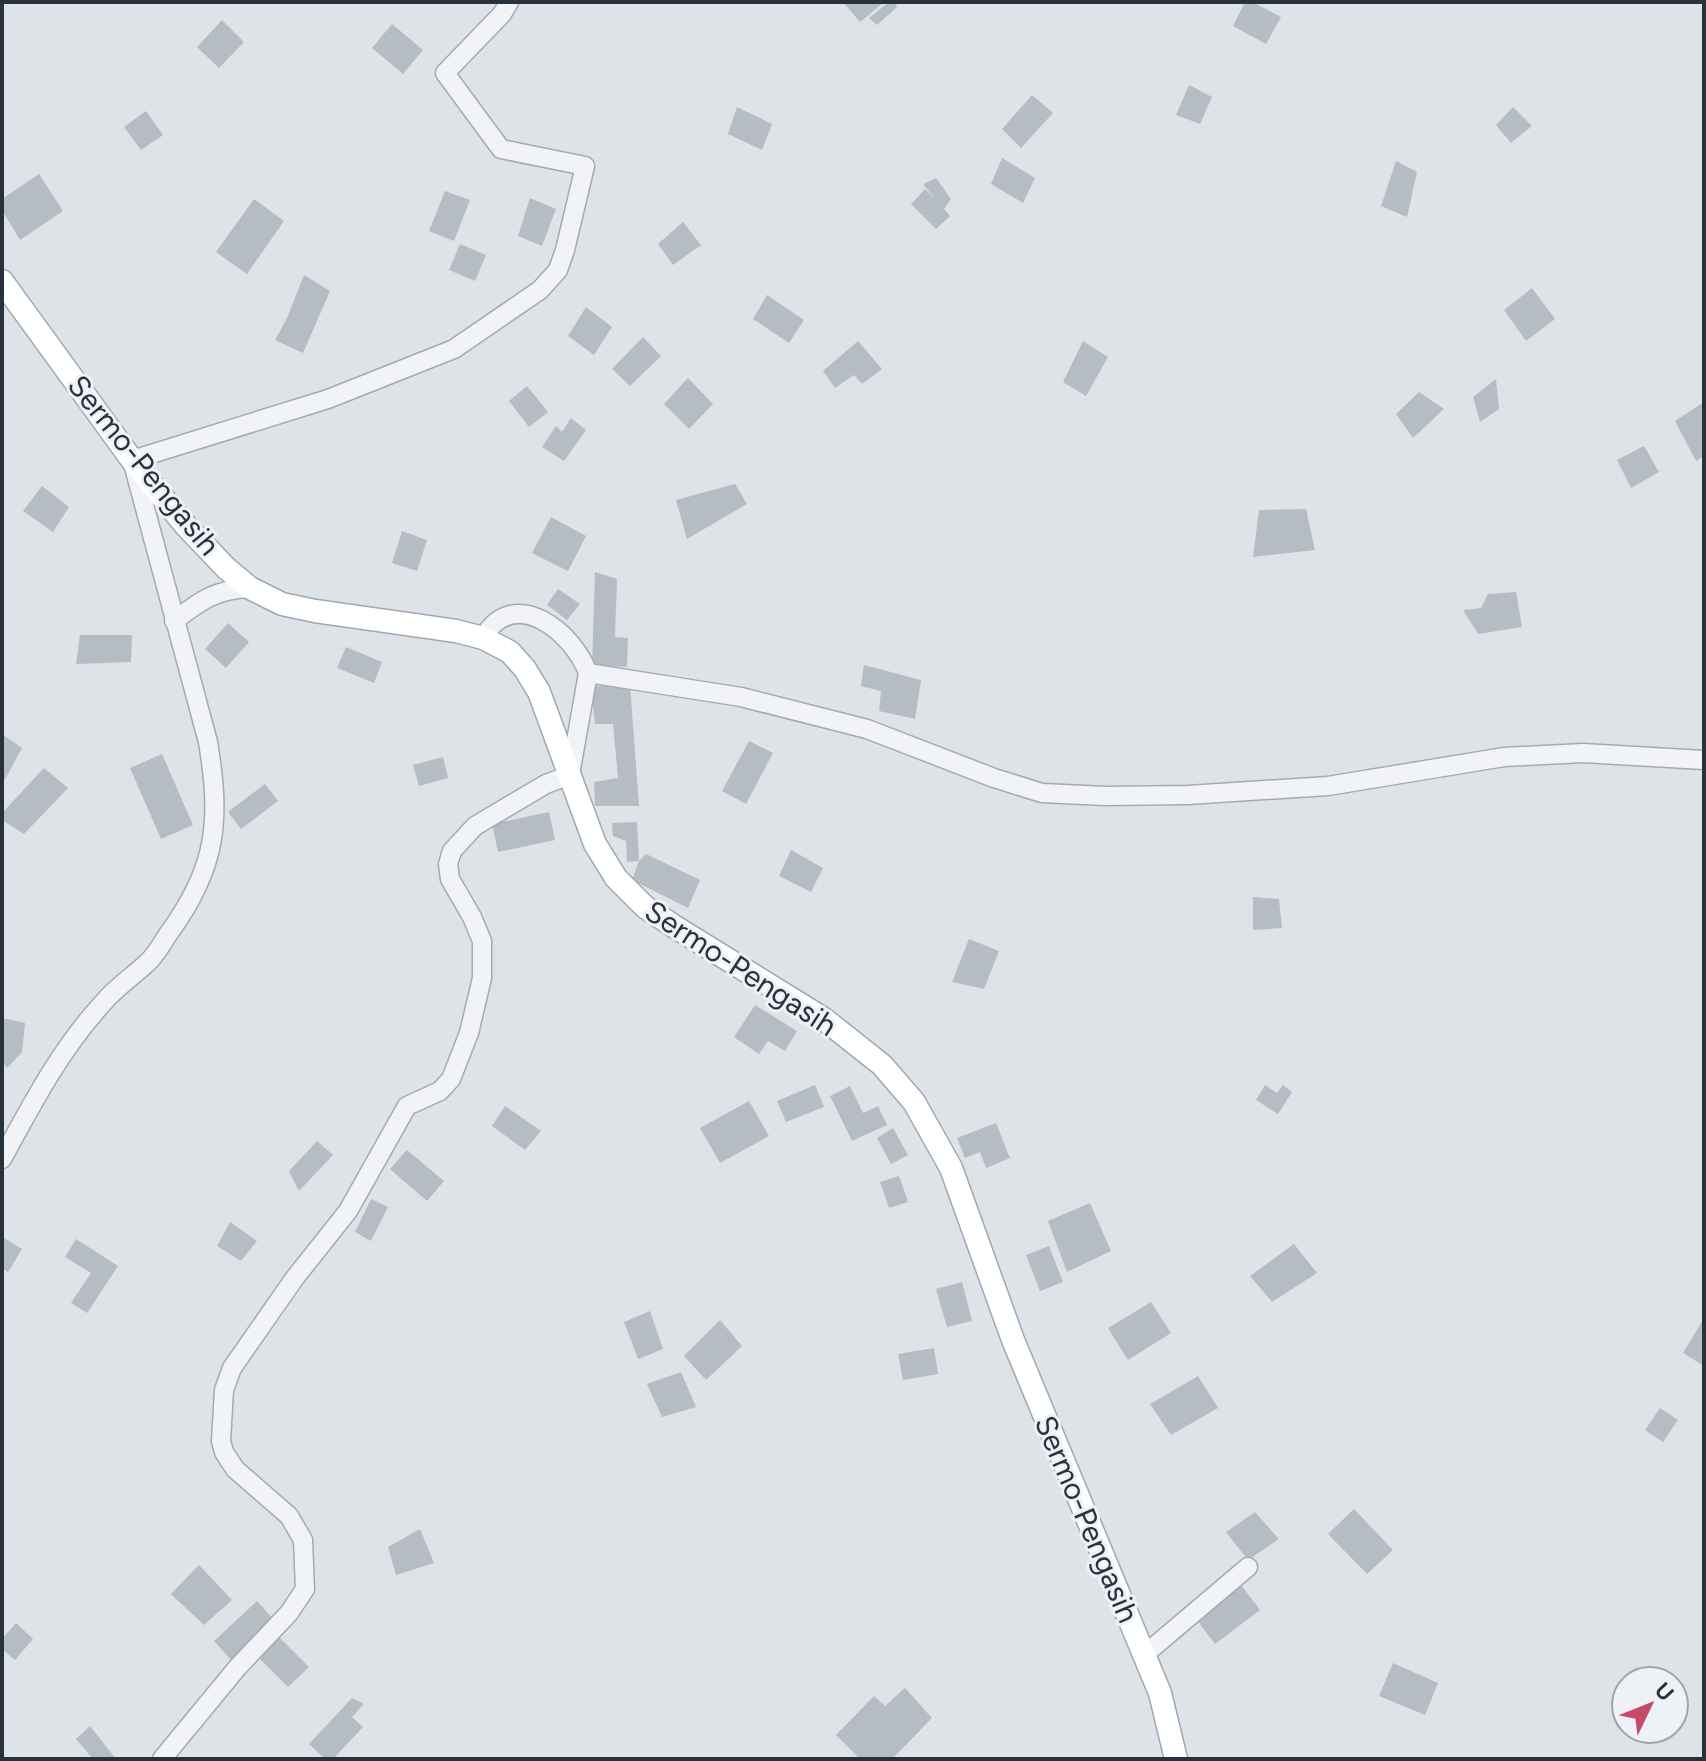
<svg xmlns="http://www.w3.org/2000/svg" width="1706" height="1761" font-family="Figtree,sans-serif">
<rect width="100%" height="100%" fill="#dee3e7"/>
<!-- building -->
<g fill="#b6bcc4">
<polygon points="843,2 884,2 860,22"/>
<polygon points="889,2 894,2 897,7 877,25 869,18"/>
<polygon points="1245,2 1252,2 1281,17 1266,44 1233,26"/>
<polygon points="222,20 244,42 219,68 197,47"/>
<polygon points="392,24 423,50 403,74 372,48"/>
<polygon points="1189,85 1212,97 1200,124 1176,115"/>
<polygon points="1032,95 1053,113 1021,148 1002,129"/>
<polygon points="737,107 772,124 762,150 728,134"/>
<polygon points="1513,107 1532,126 1511,143 1496,125"/>
<polygon points="146,111 163,135 141,150 124,127"/>
<polygon points="1002,158 1035,178 1023,203 991,184"/>
<polygon points="1396,161 1417,172 1407,217 1381,206"/>
<polygon points="39,174 63,211 20,240 2,210 2,199"/>
<polygon points="936,178 951,199 944,209 950,216 936,229 911,204 925,189 935,199 923,184"/>
<polygon points="445,191 470,200 454,241 429,231"/>
<polygon points="530,198 556,209 542,246 518,236"/>
<polygon points="254,199 284,221 247,274 216,252"/>
<polygon points="683,222 701,245 673,265 658,244"/>
<polygon points="460,244 486,255 475,281 449,270"/>
<polygon points="304,275 330,291 303,353 275,340 287,318"/>
<polygon points="1532,288 1555,319 1526,341 1504,310"/>
<polygon points="767,295 804,320 789,343 753,319"/>
<polygon points="586,307 612,327 594,355 568,336"/>
<polygon points="643,337 661,356 630,386 612,369"/>
<polygon points="858,341 882,369 862,384 854,375 835,388 823,371"/>
<polygon points="1083,341 1108,357 1086,396 1063,382"/>
<polygon points="688,378 713,404 689,429 664,404"/>
<polygon points="1496,379 1499,409 1480,422 1473,397"/>
<polygon points="527,386 548,412 529,427 509,401"/>
<polygon points="1419,392 1444,409 1413,438 1396,414"/>
<polygon points="1704,402 1704,456 1696,461 1675,421"/>
<polygon points="571,418 586,430 564,461 542,447 556,426 562,432"/>
<polygon points="1644,446 1659,472 1631,488 1617,460"/>
<polygon points="735,484 747,504 687,539 676,500"/>
<polygon points="42,486 69,507 53,532 23,511"/>
<polygon points="1306,509 1315,550 1253,557 1259,510"/>
<polygon points="551,517 586,536 568,571 532,553"/>
<polygon points="402,531 427,540 417,571 392,563"/>
<polygon points="595,572 617,579 615,637 628,638 627,667 592,665"/>
<polygon points="558,589 580,604 567,620 547,605"/>
<polygon points="1516,592 1522,627 1478,634 1463,610 1481,608 1488,594"/>
<polygon points="228,623 249,642 226,668 205,649"/>
<polygon points="80,635 132,635 131,662 76,664"/>
<polygon points="346,647 382,662 374,683 337,668"/>
<polygon points="864,665 921,680 915,719 879,711 881,691 861,686"/>
<polygon points="630,685 639,806 595,806 594,782 618,778 613,724 595,724 591,686"/>
<polygon points="2,734 22,748 2,785"/>
<polygon points="749,741 773,753 746,804 722,791"/>
<polygon points="162,754 193,825 161,839 130,768"/>
<polygon points="443,757 448,778 419,786 413,765"/>
<polygon points="44,768 68,788 24,834 2,820 2,813"/>
<polygon points="265,784 278,801 241,829 228,812"/>
<polygon points="549,812 555,840 498,852 492,824"/>
<polygon points="637,822 639,861 627,862 626,841 613,836 612,823"/>
<polygon points="791,850 823,868 811,892 779,876"/>
<polygon points="646,854 700,880 688,908 632,880 639,861"/>
<polygon points="1253,897 1279,899 1282,928 1253,930"/>
<polygon points="969,939 999,951 984,989 952,982"/>
<polygon points="755,1005 797,1031 785,1051 768,1041 759,1054 734,1037"/>
<polygon points="2,1018 25,1023 22,1052 7,1068 2,1061"/>
<polygon points="815,1085 824,1107 786,1122 777,1101"/>
<polygon points="1265,1085 1277,1093 1283,1085 1292,1092 1278,1114 1256,1100"/>
<polygon points="850,1086 863,1113 878,1106 887,1125 852,1141 830,1096"/>
<polygon points="749,1101 769,1136 720,1163 700,1128"/>
<polygon points="505,1106 541,1131 525,1150 492,1126"/>
<polygon points="996,1123 1010,1158 986,1168 980,1152 965,1158 957,1138"/>
<polygon points="893,1128 908,1155 891,1164 877,1138"/>
<polygon points="317,1141 333,1155 299,1191 289,1171"/>
<polygon points="407,1150 444,1181 427,1201 390,1169"/>
<polygon points="899,1176 908,1202 889,1208 880,1182"/>
<polygon points="371,1199 388,1207 371,1241 355,1232"/>
<polygon points="1090,1203 1111,1251 1067,1272 1048,1221"/>
<polygon points="230,1222 257,1241 241,1261 217,1246"/>
<polygon points="2,1237 22,1249 8,1272 2,1269"/>
<polygon points="76,1239 118,1266 87,1313 71,1303 91,1273 65,1257"/>
<polygon points="1294,1244 1317,1273 1272,1302 1250,1276"/>
<polygon points="1049,1246 1063,1282 1040,1291 1026,1255"/>
<polygon points="962,1282 972,1321 947,1327 936,1289"/>
<polygon points="1151,1302 1171,1333 1128,1360 1108,1328"/>
<polygon points="650,1311 663,1349 638,1359 624,1322"/>
<polygon points="1704,1318 1704,1366 1683,1353"/>
<polygon points="720,1320 742,1346 706,1380 684,1356"/>
<polygon points="934,1348 938,1374 903,1380 898,1354"/>
<polygon points="681,1372 696,1407 662,1417 647,1384"/>
<polygon points="1198,1376 1218,1408 1171,1435 1150,1404"/>
<polygon points="1660,1408 1678,1420 1663,1442 1645,1430"/>
<polygon points="1354,1509 1393,1550 1367,1574 1328,1534"/>
<polygon points="1255,1512 1279,1539 1248,1560 1226,1532"/>
<polygon points="420,1529 434,1563 396,1575 388,1547"/>
<polygon points="199,1565 232,1600 204,1625 171,1594"/>
<polygon points="1241,1585 1260,1610 1215,1644 1196,1619"/>
<polygon points="257,1601 274,1620 231,1660 214,1641"/>
<polygon points="16,1623 33,1639 15,1660 2,1649 2,1639"/>
<polygon points="279,1637 309,1667 288,1687 258,1657"/>
<polygon points="1393,1663 1438,1683 1425,1715 1379,1696"/>
<polygon points="905,1688 932,1718 892,1759 860,1759 836,1735 874,1696 885,1706"/>
<polygon points="352,1698 364,1704 352,1717 363,1727 333,1759 325,1759 309,1744"/>
<polygon points="90,1726 116,1759 93,1759 76,1739"/>
</g>
<g fill="none" stroke-linecap="round" stroke-linejoin="round">
<defs>
<g id="minor">
<path d="M 174,621 C 200,601 216,589 250,588"/>
<path d="M 483,638 C 514,584 573,632 588,673 L 741,697 L 867,729 L 994,778 L 1042,793 L 1106,796 L 1188,795 L 1328,786 L 1504,757 L 1583,753 L 1704,760"/>
<path d="M 2,1159 C 32,1104 60,1050 102,1004 C 115,988 132,977 147,963 C 156,955 162,943 169,933 C 217,867 221,821 208,742 L 132,460 L 328,399 L 454,349 L 540,290 L 558,270 L 565,250 L 585,166 L 501,149 L 445,73 L 502,14 L 509,2"/>
<polyline points="1144,1655 1248,1567"/>
<polyline points="162,1759 237,1668 289,1613 305,1589 303,1540 289,1516 235,1469 224,1452 221,1441 224,1390 232,1368 294,1279 348,1211 407,1106 440,1091 451,1079 469,1033 482,978 482,941 472,917 450,879 448,864 452,851 475,826 546,784 570,775 588,673"/>
</g>
<polyline id="major" points="2,281 132,460 186,526 226,568 250,588 282,604 315,611 456,631 483,638 510,652 525,669 539,692 595,844 616,878 645,907 672,925 824,1019 882,1065 914,1102 951,1168 1013,1340 1160,1693 1176,1759"/>
</defs>
<!-- minor casing -->
<use href="#minor" stroke="#a4aab1" stroke-width="21"/>
<!-- major casing -->
<use href="#major" stroke="#9ea8b2" stroke-width="25"/>
<!-- minor -->
<use href="#minor" stroke="#f1f3f6" stroke-width="18"/>
<!-- major -->
<use href="#major" stroke="#fff" stroke-width="22"/>
</g>
<g text-anchor="middle" dominant-baseline="central" stroke-width="6" stroke-linejoin="round" paint-order="stroke">
<!-- street labels -->
<g font-size="30" fill="#28323d" stroke="#eef1f5">
<text transform="translate(144 465) rotate(51)">Sermo-Pengasih</text>
<text transform="translate(741 968) rotate(33)">Sermo-Pengasih</text>
<text transform="translate(1087 1519) rotate(67)">Sermo-Pengasih</text>
</g>
</g>
<!-- border -->
<rect width="1706" height="1761" fill="none" stroke="#28323d" stroke-width="8"/>
<!-- north arrow -->
<g transform="translate(1650 1705) rotate(47)"><circle r="38" fill="#eef1f5" stroke="#9fa5ab" stroke-width="2"/>
<path d="M0-6L14 30L0 20L-14 30Z" fill="#c74968"/>
<text y="-12" font-size="22" font-weight="bold" text-anchor="middle" fill="#28323d">U</text>
</g>
</svg>
